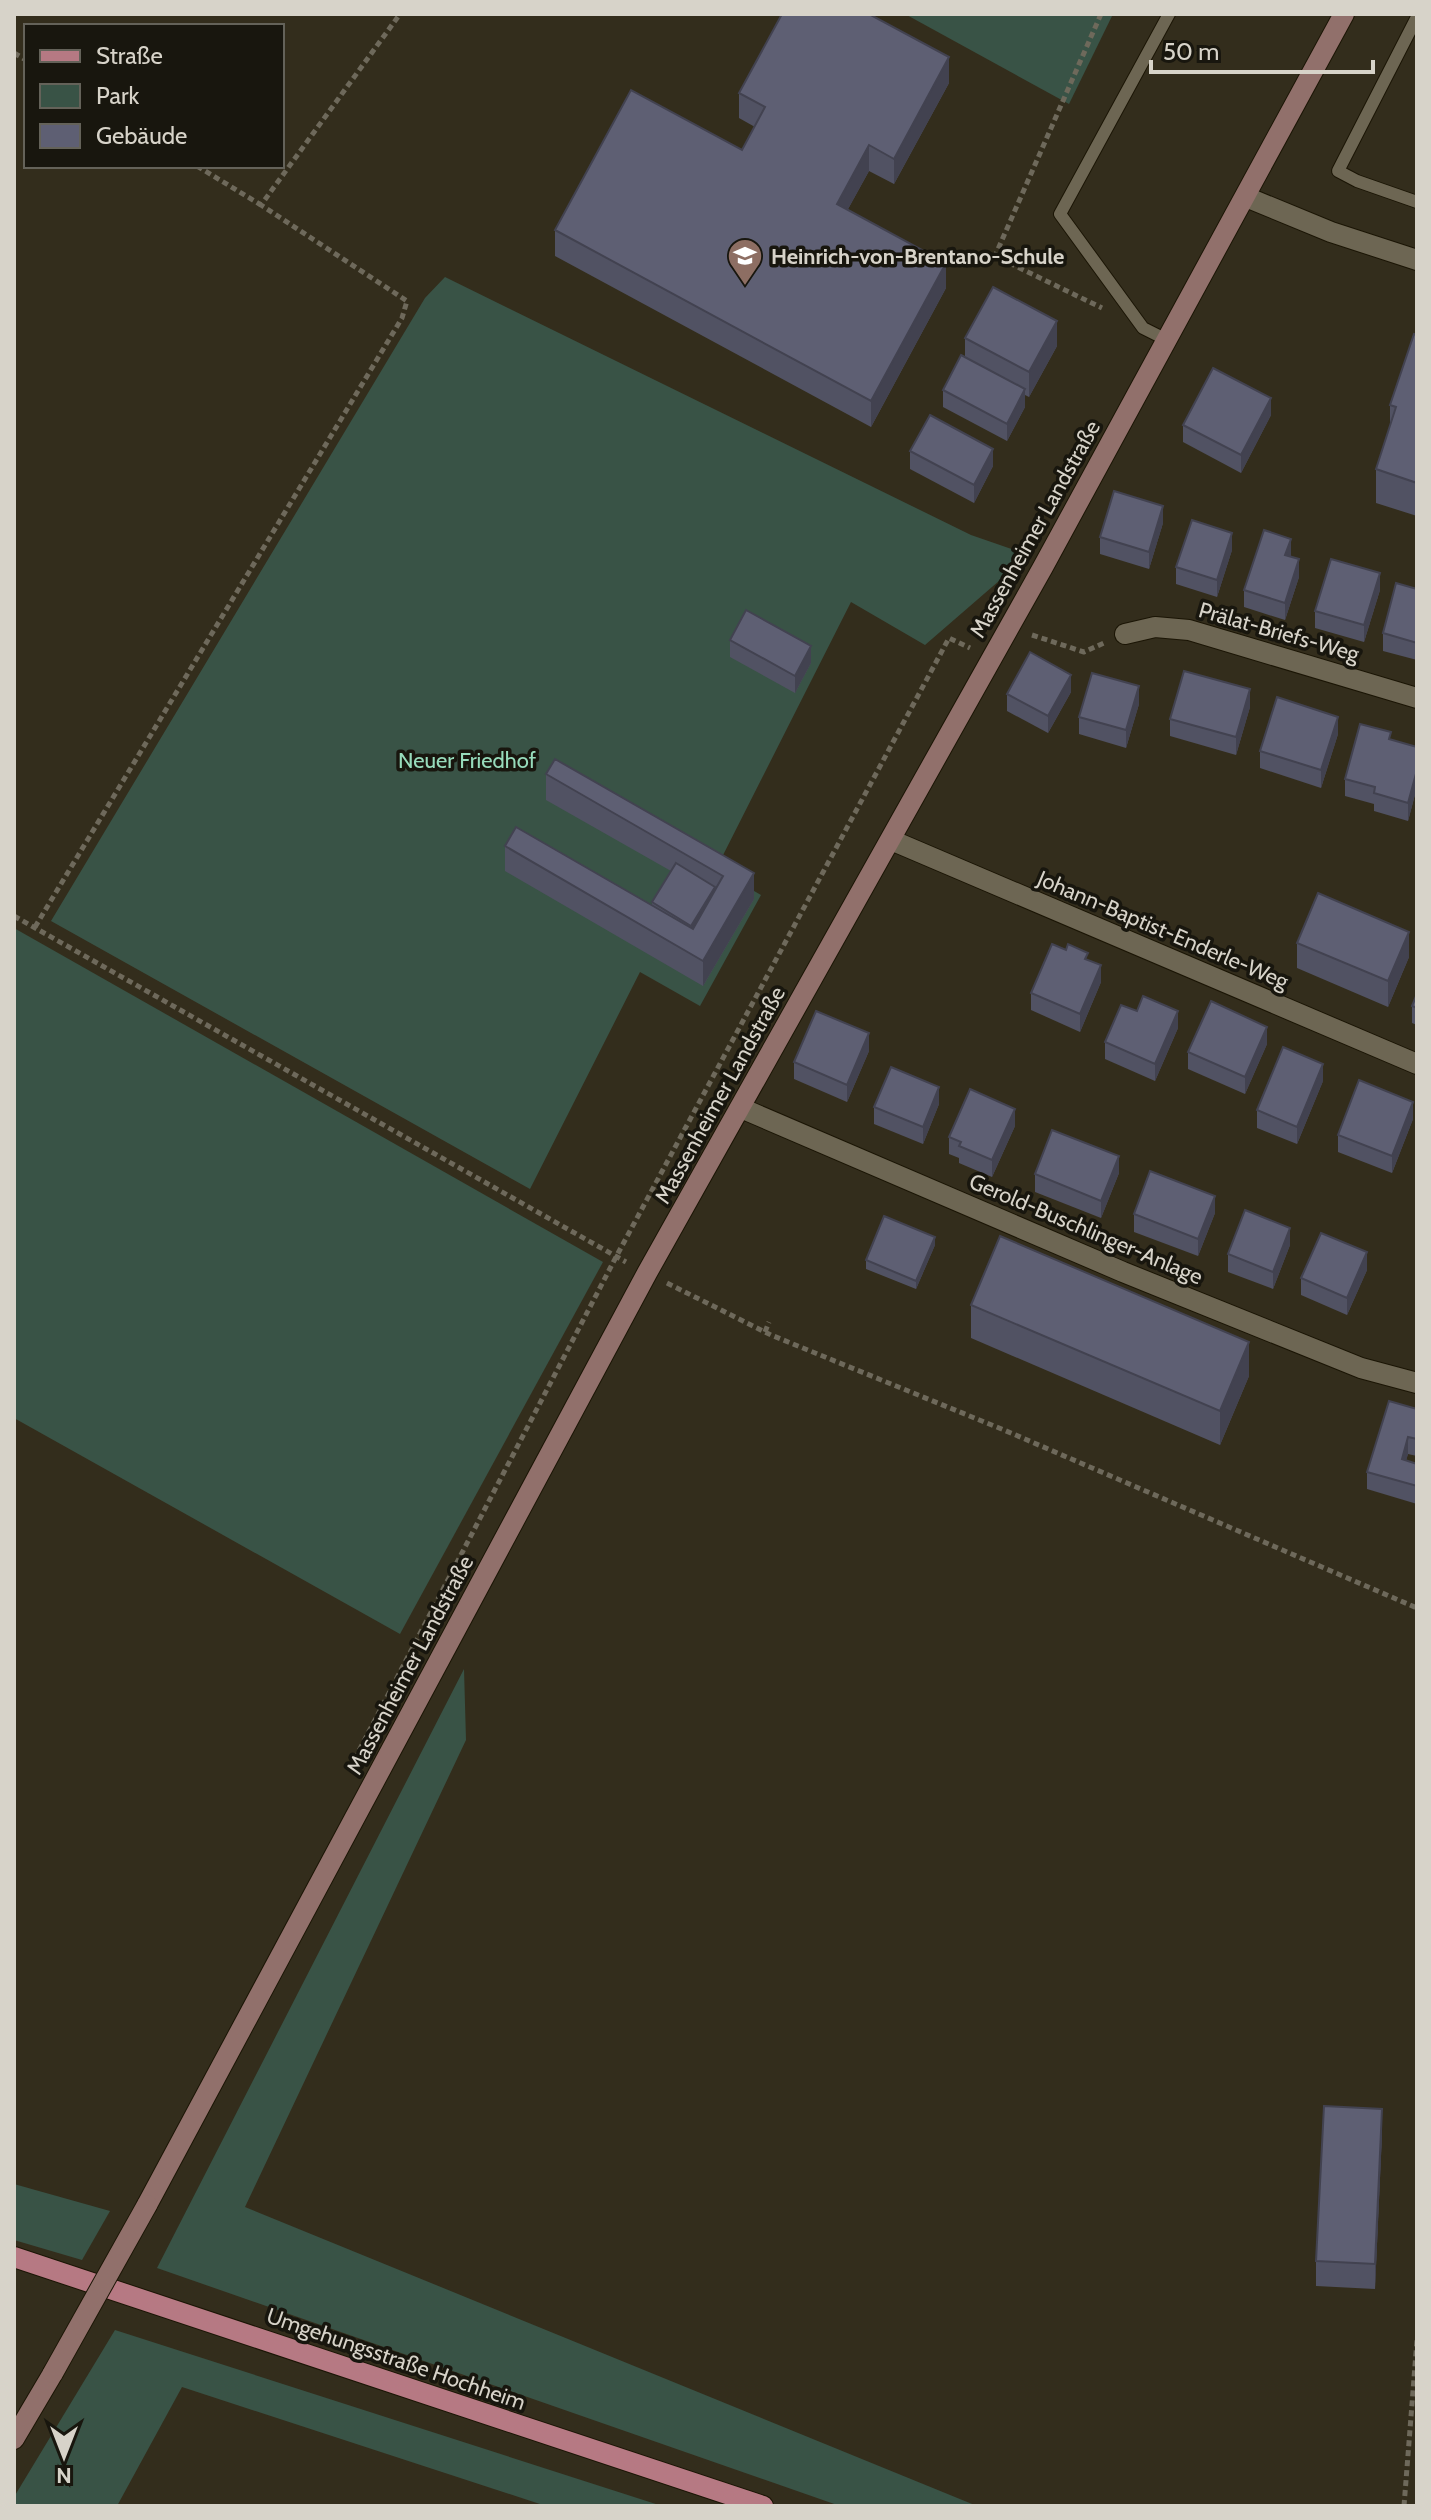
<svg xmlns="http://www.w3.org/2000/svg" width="1431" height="2520" font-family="Cabin,sans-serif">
<rect width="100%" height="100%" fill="#332d1c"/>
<!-- green -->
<g fill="#395346">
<polygon points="905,14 1113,14 1069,104"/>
<polygon points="445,277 971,535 1020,552 1007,574 925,645 851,602 716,869 761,895 700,1006 640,972 530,1189 51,921 425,298"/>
<polygon points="14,928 603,1262 400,1634 14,1418"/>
<polygon points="464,1669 466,1740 245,2207 977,2506 840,2506 157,2268"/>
<polygon points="14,2184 110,2211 82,2260 14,2240"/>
<polygon points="115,2330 662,2506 546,2506 182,2387 117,2506 14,2506 14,2497"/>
</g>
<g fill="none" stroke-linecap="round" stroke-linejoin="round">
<defs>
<g id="lane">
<polyline points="1417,17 1338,171 1357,181 1417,202"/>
<polyline points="1167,340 1143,328 1060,214 1169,14"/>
</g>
<g id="street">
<polyline points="1246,197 1331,232 1417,260"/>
<polyline points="1125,634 1155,627 1189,630 1417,698"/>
<polyline points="891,840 1417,1064"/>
<polyline points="741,1108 1123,1272 1361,1368 1417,1383"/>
</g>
<g id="secondary">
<polyline points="147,2205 647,1273 1043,567 1344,14"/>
<polyline points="14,2439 53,2373"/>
</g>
<polyline id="primary" points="14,2257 763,2506"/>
</defs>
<!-- lane casing -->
<use href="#lane" stroke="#1b1505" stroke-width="14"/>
<!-- street casing -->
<use href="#street" stroke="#1b1505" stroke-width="22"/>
<!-- secondary casing -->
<use href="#secondary" stroke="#1b1505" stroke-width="22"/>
<!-- primary casing -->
<use href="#primary" stroke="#1b1505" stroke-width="22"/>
<!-- path -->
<g stroke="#6e695b" stroke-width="5" stroke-dasharray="6 4" stroke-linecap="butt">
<polyline points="1101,14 995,256 1102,308"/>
<polyline points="14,53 26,60"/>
<polyline points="197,166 261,205"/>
<polyline points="1032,635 1084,652 1106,642"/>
<polyline points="14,916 626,1262"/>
<polyline points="35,927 402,318 407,301 261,205 400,14"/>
<polyline points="667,1283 771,1335 1004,1430 1417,1608"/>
<polyline points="765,1332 769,1322"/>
<polyline points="350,1768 616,1257 949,638 970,648"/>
<polyline points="1404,2506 1417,2340"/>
</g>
<!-- lane -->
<use href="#lane" stroke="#6d6653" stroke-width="12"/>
<!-- street -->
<use href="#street" stroke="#6d6653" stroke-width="20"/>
<!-- secondary -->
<use href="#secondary" stroke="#91706b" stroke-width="20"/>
<!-- primary -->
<use href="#primary" stroke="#b67983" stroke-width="20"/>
<defs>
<polyline id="secondary-bridge" points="53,2373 147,2205"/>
</defs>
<!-- secondary-bridge casing -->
<use href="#secondary-bridge" stroke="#1b1505" stroke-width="22" stroke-linecap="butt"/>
<!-- secondary-bridge -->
<use href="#secondary-bridge" stroke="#91706b" stroke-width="20"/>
</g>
<!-- wall -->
<g fill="#515263">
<polygon points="949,83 894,184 869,171 848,209 946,288 871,427 555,256 555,230 742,150 755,127 739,118 739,93"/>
<polygon points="1417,335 1417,516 1376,503 1376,469 1390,426 1390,405"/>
<polygon points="965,338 1057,346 1029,397 1025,395 1025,407 1007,441 943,407 943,390 965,357"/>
<polygon points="1271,415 1241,473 1183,442 1183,425"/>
<polygon points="910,451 993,466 974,503 910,469"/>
<polygon points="1163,523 1149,569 1100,554 1100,537"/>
<polygon points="1232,550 1217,597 1176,584 1176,567"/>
<polygon points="1290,557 1299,577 1285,620 1244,607 1244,590"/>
<polygon points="1417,589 1417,660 1383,651 1383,633"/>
<polygon points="1380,590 1364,642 1315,628 1315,611"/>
<polygon points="730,640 811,663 795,693 730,657"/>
<polygon points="1071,692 1048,733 1007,711 1007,694"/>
<polygon points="1139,704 1126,748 1079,734 1079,717"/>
<polygon points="1250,707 1236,755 1170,736 1170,719"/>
<polygon points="1338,734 1321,788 1260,768 1260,751"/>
<polygon points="1391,740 1417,747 1417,787 1408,821 1374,811 1374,804 1345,796 1345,779"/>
<polygon points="546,774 754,873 754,899 703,986 505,871 505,846 652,905 652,902 671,871 546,800"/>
<polygon points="1297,943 1409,957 1388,1007 1297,968"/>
<polygon points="1088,960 1101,982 1080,1032 1031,1010 1031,993"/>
<polygon points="1417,994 1417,1025 1412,1023 1412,1006"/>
<polygon points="1178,1028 1155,1081 1105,1059 1105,1042"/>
<polygon points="1267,1044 1245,1094 1188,1069 1188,1052"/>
<polygon points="869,1051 847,1102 794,1079 794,1062"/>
<polygon points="1323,1081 1297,1144 1257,1128 1257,1110"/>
<polygon points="939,1104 923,1144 874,1124 874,1107"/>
<polygon points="1413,1119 1392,1173 1338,1152 1338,1135"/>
<polygon points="1015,1126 992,1177 959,1163 959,1158 949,1154 949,1137"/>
<polygon points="1119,1173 1101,1218 1035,1192 1035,1174"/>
<polygon points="1215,1213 1198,1256 1134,1232 1134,1214"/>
<polygon points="935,1245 916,1289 866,1269 866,1260"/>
<polygon points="1290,1245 1273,1289 1228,1272 1228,1254"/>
<polygon points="1367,1270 1347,1315 1301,1295 1301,1278"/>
<polygon points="971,1305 1249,1376 1220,1445 971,1338"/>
<polygon points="1417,1409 1417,1456 1408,1454 1406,1460 1417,1464 1417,1504 1367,1489 1367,1472"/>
<polygon points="1382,2134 1375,2289 1316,2286 1316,2261"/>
</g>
<!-- shaded-wall -->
<g fill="#424250">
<polygon points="949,57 949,83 894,184 894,159"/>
<polygon points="869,145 869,171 837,229 837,204"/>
<polygon points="946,263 946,288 871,427 871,401"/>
<polygon points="1057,321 1057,346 1029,397 1029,372"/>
<polygon points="1025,389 1025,407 1007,441 1007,424"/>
<polygon points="1271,398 1271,415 1241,473 1241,455"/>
<polygon points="993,449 993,466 974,503 974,485"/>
<polygon points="1163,506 1163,523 1149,569 1149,552"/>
<polygon points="1232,533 1232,550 1217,597 1217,580"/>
<polygon points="1291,539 1291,556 1285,572 1285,555"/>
<polygon points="1299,559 1299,577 1285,620 1285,603"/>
<polygon points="1380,573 1380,590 1364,642 1364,625"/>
<polygon points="811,646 811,663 795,693 795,676"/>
<polygon points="1071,675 1071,692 1048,733 1048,716"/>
<polygon points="1139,686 1139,704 1126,748 1126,730"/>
<polygon points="1250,689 1250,707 1236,755 1236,737"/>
<polygon points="1338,717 1338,734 1321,788 1321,770"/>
<polygon points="1417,770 1417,787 1408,821 1408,803"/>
<polygon points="754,873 754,899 703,986 703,961"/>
<polygon points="715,887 715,904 691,943 691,926"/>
<polygon points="1409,932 1409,957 1388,1007 1388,981"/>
<polygon points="1101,965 1101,982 1080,1032 1080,1014"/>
<polygon points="1178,1011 1178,1028 1155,1081 1155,1064"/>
<polygon points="1267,1027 1267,1044 1245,1094 1245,1077"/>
<polygon points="869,1033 869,1051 847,1102 847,1085"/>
<polygon points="1323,1064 1323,1081 1297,1144 1297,1127"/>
<polygon points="939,1087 939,1104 923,1144 923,1127"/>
<polygon points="1413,1102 1413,1119 1392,1173 1392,1156"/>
<polygon points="1015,1109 1015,1126 992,1177 992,1160"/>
<polygon points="1119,1156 1119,1173 1101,1218 1101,1201"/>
<polygon points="1215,1196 1215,1213 1198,1256 1198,1239"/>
<polygon points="1290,1228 1290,1245 1273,1289 1273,1272"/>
<polygon points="935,1237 935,1245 916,1289 916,1281"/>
<polygon points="1367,1252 1367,1270 1347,1315 1347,1298"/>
<polygon points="1249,1342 1249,1376 1220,1445 1220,1411"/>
<polygon points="1408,1437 1408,1454 1402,1476 1402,1459"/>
<polygon points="1382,2109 1382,2134 1375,2289 1375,2264"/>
</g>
<!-- building -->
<g fill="#5e5f73" stroke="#424250" stroke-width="2">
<polygon points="782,14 869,14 949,57 894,159 869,145 837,204 946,263 871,401 555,230 631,90 742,150 765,107 739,93"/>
<polygon points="993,287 1057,321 1029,372 965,338"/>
<polygon points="1414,334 1417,335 1417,483 1376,469 1396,407 1390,405"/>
<polygon points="961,355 1025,389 1007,424 943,390"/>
<polygon points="1213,368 1271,398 1241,455 1183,425"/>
<polygon points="930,415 993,449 974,485 910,451"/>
<polygon points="1114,491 1163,506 1149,552 1100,537"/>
<polygon points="1192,520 1232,533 1217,580 1176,567"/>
<polygon points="1264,530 1291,539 1285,555 1299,559 1285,603 1244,590"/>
<polygon points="1331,559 1380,573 1364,625 1315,611"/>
<polygon points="1396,583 1417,589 1417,643 1383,633"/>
<polygon points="746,610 811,646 795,676 730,640"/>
<polygon points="1030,652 1071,675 1048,716 1007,694"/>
<polygon points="1184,671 1250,689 1236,737 1170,719"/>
<polygon points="1092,673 1139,686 1126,730 1079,717"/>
<polygon points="1277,697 1338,717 1321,770 1260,751"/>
<polygon points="1360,724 1391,732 1389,739 1417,747 1417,770 1408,803 1374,793 1375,787 1345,779"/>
<polygon points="555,759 754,873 703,961 505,846 516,827 693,929 723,876 546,774"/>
<polygon points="676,863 715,887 691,926 652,902"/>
<polygon points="1318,893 1409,932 1388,981 1297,943"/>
<polygon points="1052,944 1066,950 1068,944 1088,953 1085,959 1101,965 1080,1014 1031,993"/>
<polygon points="1417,994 1417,1008 1412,1006"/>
<polygon points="1143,996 1178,1011 1155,1064 1105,1042 1121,1005 1137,1011"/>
<polygon points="1211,1001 1267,1027 1245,1077 1188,1052"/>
<polygon points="816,1011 869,1033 847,1085 794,1062"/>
<polygon points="1283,1047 1323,1064 1297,1127 1257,1110"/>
<polygon points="891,1067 939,1087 923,1127 874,1107"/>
<polygon points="1359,1080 1413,1102 1392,1156 1338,1135"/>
<polygon points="970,1089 1015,1109 992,1160 959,1146 961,1142 949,1137"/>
<polygon points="1052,1130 1119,1156 1101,1201 1035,1174"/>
<polygon points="1150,1171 1215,1196 1198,1239 1134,1214"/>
<polygon points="1245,1210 1290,1228 1273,1272 1228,1254"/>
<polygon points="884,1216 935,1237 916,1281 866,1260"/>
<polygon points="1321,1233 1367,1252 1347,1298 1301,1278"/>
<polygon points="1000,1236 1249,1342 1220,1411 971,1305"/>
<polygon points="1389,1401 1417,1409 1417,1439 1408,1437 1402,1459 1417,1464 1417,1486 1367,1472"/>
<polygon points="1324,2106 1382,2109 1375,2264 1316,2261"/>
</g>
<!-- icons -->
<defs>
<symbol id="school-pin" viewBox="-11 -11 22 30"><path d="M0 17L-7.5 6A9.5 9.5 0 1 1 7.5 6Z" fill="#8d6e63" stroke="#18160e"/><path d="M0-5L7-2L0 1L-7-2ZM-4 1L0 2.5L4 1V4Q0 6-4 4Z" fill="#fff"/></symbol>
</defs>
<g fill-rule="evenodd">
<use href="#school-pin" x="725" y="236" width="40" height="54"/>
</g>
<g text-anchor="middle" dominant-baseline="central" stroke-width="7" stroke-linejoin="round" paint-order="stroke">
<!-- poi labels -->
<g font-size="22" font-weight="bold" fill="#d7d3c9" stroke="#18160e" text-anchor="start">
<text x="771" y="256">Heinrich-von-Brentano-Schule</text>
</g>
<!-- street labels -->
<g font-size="22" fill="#d7d3c9" stroke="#18160e">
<text transform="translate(1035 529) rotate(-61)">Massenheimer Landstraße</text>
<text transform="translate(1279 632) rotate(16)">Prälat-Briefs-Weg</text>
<text transform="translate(1163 930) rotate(23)">Johann-Baptist-Enderle-Weg</text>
<text transform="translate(720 1095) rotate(-61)">Massenheimer Landstraße</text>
<text transform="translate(1086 1229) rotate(23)">Gerold-Buschlinger-Anlage</text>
<text transform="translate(410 1665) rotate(-62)">Massenheimer Landstraße</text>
<text transform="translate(396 2359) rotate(19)">Umgehungsstraße Hochheim</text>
</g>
<!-- park labels -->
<g font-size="22" fill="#97dbbb" stroke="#18160e">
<text x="467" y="760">Neuer Friedhof</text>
</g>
</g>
<!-- border -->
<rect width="1431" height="2520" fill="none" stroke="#d7d3c9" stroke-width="32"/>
<!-- legend -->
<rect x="24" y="24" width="260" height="144" fill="#18160e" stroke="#646259" stroke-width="2"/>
<rect x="40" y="50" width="40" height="12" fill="#b67983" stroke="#646259" stroke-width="2"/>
<text x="96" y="64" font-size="24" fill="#d7d3c9">Straße</text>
<rect x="40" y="84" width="40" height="24" fill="#395346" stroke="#646259" stroke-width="2"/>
<text x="96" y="104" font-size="24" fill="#d7d3c9">Park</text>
<rect x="40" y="124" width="40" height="24" fill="#5e5f73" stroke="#646259" stroke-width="2"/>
<text x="96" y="144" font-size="24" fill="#d7d3c9">Gebäude</text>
<!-- north arrow -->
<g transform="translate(64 2456) rotate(180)" stroke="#18160e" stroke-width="6" paint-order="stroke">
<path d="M0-6L14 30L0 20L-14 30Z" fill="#d7d3c9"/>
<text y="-12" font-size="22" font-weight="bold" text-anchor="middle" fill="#d7d3c9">N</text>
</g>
<!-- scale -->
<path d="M1151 60v12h222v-12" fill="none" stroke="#d7d3c9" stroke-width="4"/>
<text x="1163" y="60" font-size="24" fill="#d7d3c9" stroke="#18160e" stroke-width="6" paint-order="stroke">50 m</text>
</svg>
